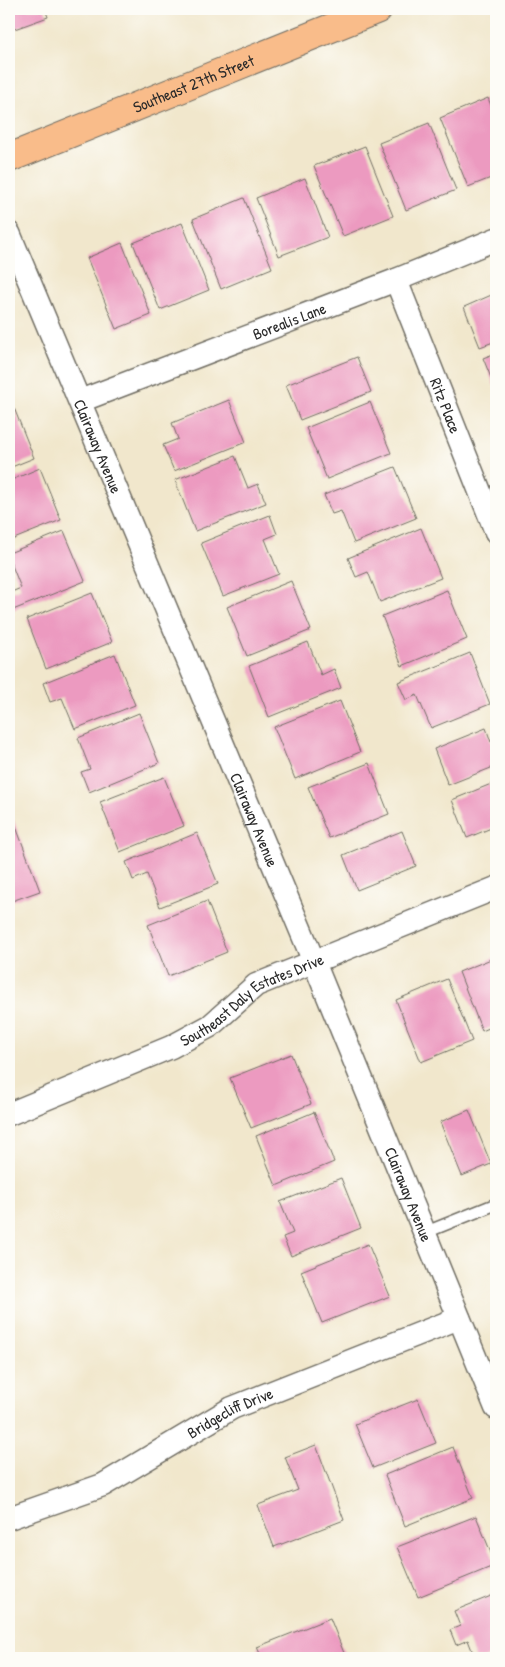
<svg xmlns="http://www.w3.org/2000/svg" width="505" height="1667" font-family="'Patrick Hand',sans-serif">
<rect width="100%" height="100%" fill="#fdfcf7"/>
<filter id="ink" filterUnits="userSpaceOnUse"><feTurbulence type="fractalNoise" baseFrequency=".02" numOctaves="2"/><feDisplacementMap in="SourceGraphic" scale="10" xChannelSelector="R" yChannelSelector="G"/><feConvolveMatrix kernelMatrix="1 2 1 2 8 2 1 2 1" color-interpolation-filters="sRGB"/></filter>
<filter id="wash" filterUnits="userSpaceOnUse"><feTurbulence type="fractalNoise" baseFrequency=".0096" numOctaves="4" result="noise"/><feDisplacementMap in="SourceGraphic" scale="20" xChannelSelector="R" yChannelSelector="G"/><feGaussianBlur stdDeviation="1.12" result="paint"/><feColorMatrix in="noise" values="0 0 0 0 0 0 0 0 0 0 0 0 0 0 0 0 0 1.4 0 .05"/><feComposite in="paint" operator="in"/></filter>
<g filter="url(#wash)">
<rect width="100%" height="100%" fill="#f1e7cc"/>
<g id="blocks">
<!-- building -->
<g fill="#ec9ac0">
<polygon points="9,9 45,9 48,17 9,31"/>
<polygon points="488,98 496,118 496,176 468,187 440,118"/>
<polygon points="429,123 456,190 406,210 379,143"/>
<polygon points="365,146 393,216 343,236 314,166"/>
<polygon points="305,178 328,237 279,256 256,198"/>
<polygon points="244,198 272,268 221,289 193,219"/>
<polygon points="182,223 209,290 160,310 133,243"/>
<polygon points="122,243 151,315 116,329 87,258"/>
<polygon points="496,293 496,341 480,347 464,307"/>
<polygon points="496,353 496,390 483,358"/>
<polygon points="357,357 371,392 300,420 286,385"/>
<polygon points="229,400 246,442 174,471 163,445 178,439 172,423"/>
<polygon points="370,402 391,453 327,479 306,428"/>
<polygon points="14,408 34,458 9,468 9,410"/>
<polygon points="235,456 248,488 258,484 266,503 195,531 175,480"/>
<polygon points="395,467 416,518 354,543 341,511 332,514 324,495"/>
<polygon points="40,468 61,520 9,541 9,481"/>
<polygon points="270,515 277,534 265,539 279,574 223,596 201,543"/>
<polygon points="421,528 441,578 380,602 368,572 356,577 348,558"/>
<polygon points="64,531 85,581 13,610 9,599 9,593 21,588 9,558 9,553"/>
<polygon points="291,581 311,630 247,656 227,607"/>
<polygon points="447,590 467,639 402,666 382,616"/>
<polygon points="92,593 112,642 46,669 27,619"/>
<polygon points="308,642 321,675 334,669 341,688 269,717 249,666"/>
<polygon points="470,653 490,704 431,728 417,695 406,700 398,682"/>
<polygon points="115,654 135,705 75,729 62,698 50,702 43,683"/>
<polygon points="340,701 360,752 295,779 274,727"/>
<polygon points="139,713 159,763 89,792 81,772 90,769 78,738"/>
<polygon points="486,728 491,742 496,740 496,766 448,785 434,749"/>
<polygon points="369,763 389,814 329,838 308,787"/>
<polygon points="164,777 184,826 120,852 100,802"/>
<polygon points="496,782 496,826 467,838 452,800"/>
<polygon points="9,808 40,891 9,902"/>
<polygon points="402,831 416,866 357,890 343,855"/>
<polygon points="197,833 218,884 160,907 147,874 133,880 126,862"/>
<polygon points="207,901 227,952 168,976 148,925"/>
<polygon points="496,957 496,1025 482,1031 459,972"/>
<polygon points="447,979 472,1041 421,1062 396,1000"/>
<polygon points="291,1054 311,1104 251,1128 230,1078"/>
<polygon points="469,1110 491,1164 462,1176 440,1122"/>
<polygon points="314,1112 334,1162 276,1186 256,1136"/>
<polygon points="341,1178 361,1228 291,1256 283,1237 293,1233 280,1202"/>
<polygon points="368,1244 390,1296 322,1323 301,1271"/>
<polygon points="418,1399 436,1443 373,1468 355,1424"/>
<polygon points="316,1445 344,1520 274,1547 258,1505 298,1490 285,1457"/>
<polygon points="453,1447 473,1498 405,1526 385,1475"/>
<polygon points="476,1516 496,1565 418,1597 397,1547"/>
<polygon points="496,1594 496,1653 484,1658 475,1658 468,1640 456,1645 450,1630 460,1626 454,1611"/>
<polygon points="330,1618 346,1658 262,1658 257,1647"/>
</g>
</g>
</g>
<g filter="url(#ink)">
<use href="#blocks" fill-opacity="0" stroke="#706d63" stroke-width="1"/>
<g fill="none" stroke-linecap="round" stroke-linejoin="round">
<defs>
<polyline id="lane" points="424,1233 496,1204"/>
<g id="street">
<path id="s1" d="M 9,233 L 314,962 L 496,1408"/>
<path id="s2" d="M 396,280 L 496,532"/>
<path id="s3" d="M 80,401 L 396,280 L 496,239"/>
<path id="s4" d="M 9,1114 L 171,1047 L 210,1026 L 256,985 L 496,888"/>
<path id="s5" d="M 9,1518 L 103,1485 L 232,1408 L 459,1318"/>
</g>
<g id="primary">
<path id="s6" d="M 9,158 L 378,9"/>
</g>
</defs>
<!-- lane casing -->
<use href="#lane" stroke="#706d63" stroke-width="14"/>
<!-- street casing -->
<use href="#street" stroke="#706d63" stroke-width="25"/>
<!-- primary casing -->
<use href="#primary" stroke="#706d63" stroke-width="30"/>
<!-- lane -->
<use href="#lane" stroke="#fff" stroke-width="11"/>
<!-- street -->
<use href="#street" stroke="#fff" stroke-width="22"/>
<!-- primary -->
<use href="#primary" stroke="#f9bc8a" stroke-width="28"/>
</g>
</g>
<g text-anchor="middle" dominant-baseline="central" stroke-width="4" stroke-linejoin="round" paint-order="stroke">
<!-- street labels -->
<g font-size="16" fill="#2b2b2b" stroke="#fdfcf7">
<text stroke="none"><textPath href="#s6" startOffset="199">Southeast 27th Street</textPath></text>
<text stroke="none"><textPath href="#s3" startOffset="224">Borealis Lane</textPath></text>
<text stroke="none"><textPath href="#s2" startOffset="135">Ritz Place</textPath></text>
<text stroke="none"><textPath href="#s1" startOffset="231">Clairaway Avenue</textPath></text>
<text stroke="none"><textPath href="#s1" startOffset="636">Clairaway Avenue</textPath></text>
<text stroke="none"><textPath href="#s4" startOffset="270">Southeast Daly Estates Drive</textPath></text>
<text stroke="none"><textPath href="#s1" startOffset="1041">Clairaway Avenue</textPath></text>
<text stroke="none"><textPath href="#s5" startOffset="246">Bridgecliff Drive</textPath></text>
</g>
</g>
<!-- margin -->
<rect width="505" height="1667" fill="none" stroke="#fdfcf7" stroke-width="30"/>
</svg>
